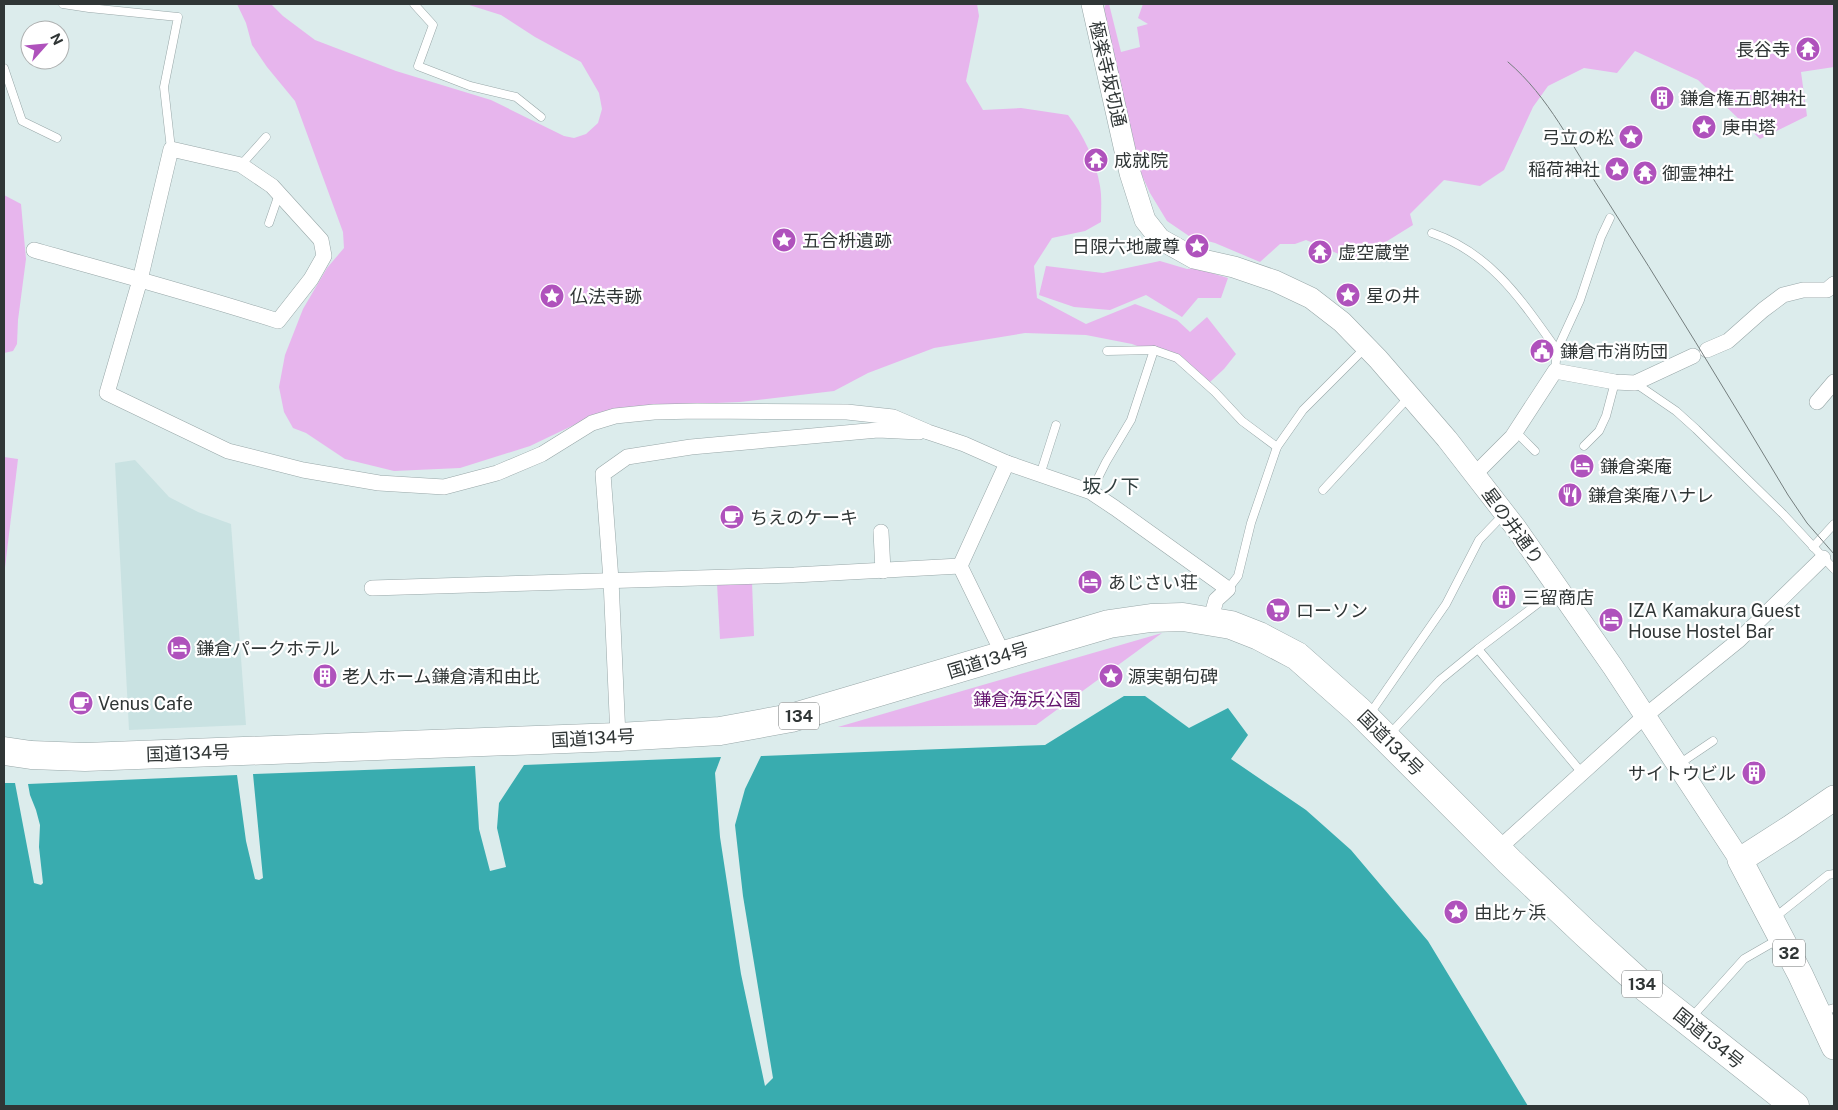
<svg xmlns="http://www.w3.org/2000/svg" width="1838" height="1110" font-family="'Public Sans','Noto Sans JP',sans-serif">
<rect width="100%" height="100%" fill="#dcecec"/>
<!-- built -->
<polygon fill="#c9e2e2" points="135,460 169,497 198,512 231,524 246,725 129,730 115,463"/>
<!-- green -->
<g fill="#e7b5ed">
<path d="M 237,4 L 271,4 L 283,16 L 315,40 L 396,71 L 491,100 L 564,136 L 574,138 L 586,134 L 598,123 L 602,109 L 599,93 L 581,62 L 535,37 L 501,15 L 466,4 L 977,4 L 979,16 L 966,81 L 983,110 L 1021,108 L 1068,115 C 1083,134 1096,161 1100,186 C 1102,197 1101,210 1101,222 L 1085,231 L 1052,238 L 1034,266 L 1037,298 L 1086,324 L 1135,304 L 1177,320 L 1190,332 L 1207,317 L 1236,354 L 1224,369 L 1209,383 L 1165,356 L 1132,344 L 1086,335 L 1025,333 L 934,348 L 868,373 L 834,391 L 740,402 L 669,405 L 599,413 L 530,446 L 460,468 L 394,471 L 345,459 L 306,433 L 293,428 L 284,412 L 279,387 L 285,355 L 303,309 L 327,268 L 344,248 L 343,232 L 295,101 L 267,67 L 252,45 L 246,23 Z"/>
<polygon points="1106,4 1109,4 1121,52 1140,47 1137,27 1148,24 1138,18 1143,4 1834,4 1834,67 1801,72 1807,116 1760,139 1698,80 1635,51 1617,73 1584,68 1548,86 1533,107 1504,170 1480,186 1444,180 1410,214 1413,225 1355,261 1306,240 1295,244 1280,244 1260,262 1215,243 1189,236 1167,221 1150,193 1129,147 1106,21 1104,8"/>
<polygon points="4,195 21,204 26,259 18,320 17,344 13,351 4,353"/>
<polygon points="1160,261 1187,269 1195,268 1228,278 1221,298 1198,298 1182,317 1146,295 1110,310 1074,307 1039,295 1046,266 1103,273"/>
<polygon points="4,457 18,459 4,576"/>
<polygon points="752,582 754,636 720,639 717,583"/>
<polygon points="1162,633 1036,725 838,727"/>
</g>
<!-- water -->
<polygon fill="#39acaf" points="1124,696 1145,696 1189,728 1228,708 1248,735 1231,759 1306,810 1351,850 1428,941 1528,1106 4,1106 4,783 15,783 34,883 41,885 43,883 39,847 40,825 36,810 30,795 28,784 237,775 246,841 255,879 259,880 263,878 253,774 475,766 479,829 490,871 506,867 497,828 499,803 524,765 721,757 715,773 720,837 741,974 765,1086 773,1078 743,896 735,825 745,789 761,756 1045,745"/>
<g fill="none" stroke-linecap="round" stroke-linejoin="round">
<defs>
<g id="lane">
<polyline points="63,4 89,8 178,17 164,87 171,149"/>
<polyline points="414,4 433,25 418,66 470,86 516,97 541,117"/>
<polyline points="4,68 22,121 57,138"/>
<polyline points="241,165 266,137"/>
<polyline points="269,223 279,194"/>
<path d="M 1432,233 C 1491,253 1522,301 1557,350"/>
<polyline points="1107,351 1154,350 1177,358 1215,392 1242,421 1277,447"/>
<polyline points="1555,371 1557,350 1580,300 1601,237 1610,218"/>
<polyline points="1635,383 1676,411 1696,429 1783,514 1834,569"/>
<polyline points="1515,431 1535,451"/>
<polyline points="1584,446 1599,431 1606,416 1615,382"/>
<polyline points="1040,475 1056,425"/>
<polyline points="1323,490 1408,398"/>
<polyline points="1091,492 1106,462 1131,420 1154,350"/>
<polyline points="1813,547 1834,524"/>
<polyline points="1228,589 1238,576 1251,523 1277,447 1303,410 1364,349"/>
<polyline points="1478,649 1582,773"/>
<polyline points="1369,715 1446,604 1479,540 1504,514"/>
<polyline points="1389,735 1440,680 1478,649 1557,589"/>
<polyline points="1679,764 1713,741"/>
<polyline points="1774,918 1828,875 1834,874"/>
<polyline points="1820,1012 1834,1008"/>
<polyline points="1691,1018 1744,959 1777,940"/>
</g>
<g id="street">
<path d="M 34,250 C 115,273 197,295 278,321 L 311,279 L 324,256 L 321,240 L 272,186 L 241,165 L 171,149 L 140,280 L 107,393 L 228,451 L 303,470 L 379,483 L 444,487 L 497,473 L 542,454 L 592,423 L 615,416 L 654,412 L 697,411 L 847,412 L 893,417 L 928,432 L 964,444 L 1007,463 L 1091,492 L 1115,508 L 1228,589 L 1216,600 L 1210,622"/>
<polyline points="1707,350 1728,341 1763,310 1783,295 1803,290 1827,290 1834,284"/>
<polyline points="1817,402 1834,382"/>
<polyline points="1475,474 1512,437 1555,371 1615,382 1635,383 1693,356"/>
<polyline points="881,532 883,571"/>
<polyline points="960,566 1007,463"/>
<polyline points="960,566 1004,656"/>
<polyline points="372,588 794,575 960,566"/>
<polyline points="618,737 611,580 603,474 627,457 691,447 878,430 919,432"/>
<polyline points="1497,850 1645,716 1739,640 1823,558"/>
</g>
<polyline id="secondary" points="1092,4 1130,173 1145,220 1160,239 1194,258 1234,267 1275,281 1311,298 1342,322 1378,359 1447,439 1516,528 1613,667 1740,860"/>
<polyline id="primary" points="1834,798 1790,828 1740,860 1800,974 1834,1047"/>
<polyline id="highway" points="4,751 31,755 85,757 618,737 720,731 791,718 1109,624 1151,618 1183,617 1231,625 1259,636 1297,656 1358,710 1510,862 1585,933 1641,984 1795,1106"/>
</defs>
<!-- lane casing -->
<use href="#lane" stroke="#98a7a8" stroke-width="9"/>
<!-- street casing -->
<use href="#street" stroke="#98a7a8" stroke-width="16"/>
<!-- secondary casing -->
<use href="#secondary" stroke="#98a7a8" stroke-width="22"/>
<!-- primary casing -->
<use href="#primary" stroke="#98a7a8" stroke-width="26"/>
<!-- highway casing -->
<use href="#highway" stroke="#98a7a8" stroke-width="29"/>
<!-- lane -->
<use href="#lane" stroke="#fff" stroke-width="8"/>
<!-- street -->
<use href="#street" stroke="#fff" stroke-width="15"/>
<!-- secondary -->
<use href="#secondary" stroke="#fff" stroke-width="21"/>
<!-- primary -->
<use href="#primary" stroke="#fff" stroke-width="25"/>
<!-- highway -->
<use href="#highway" stroke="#fff" stroke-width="28"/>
<!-- tram -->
<path stroke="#747e7e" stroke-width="1" d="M 1508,62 C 1549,97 1572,146 1601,191 C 1665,291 1727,393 1788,495 L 1807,523 L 1834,554"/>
</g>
<!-- icons -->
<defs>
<symbol id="temple-disc" viewBox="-11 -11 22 22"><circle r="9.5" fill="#af52bc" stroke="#fff"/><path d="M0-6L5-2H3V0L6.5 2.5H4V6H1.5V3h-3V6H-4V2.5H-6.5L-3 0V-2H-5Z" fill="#fff"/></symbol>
<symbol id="building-disc" viewBox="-11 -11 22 22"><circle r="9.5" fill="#af52bc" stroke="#fff"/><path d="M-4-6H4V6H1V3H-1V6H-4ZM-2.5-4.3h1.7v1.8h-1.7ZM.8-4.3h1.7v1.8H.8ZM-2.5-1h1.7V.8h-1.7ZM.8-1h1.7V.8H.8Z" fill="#fff"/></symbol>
<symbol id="sight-disc" viewBox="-11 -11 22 22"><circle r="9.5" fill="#af52bc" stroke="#fff"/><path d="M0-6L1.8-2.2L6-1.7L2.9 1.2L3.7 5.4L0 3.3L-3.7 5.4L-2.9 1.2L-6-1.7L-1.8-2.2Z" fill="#fff"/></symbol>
<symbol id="civic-disc" viewBox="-11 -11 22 22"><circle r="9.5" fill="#af52bc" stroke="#fff"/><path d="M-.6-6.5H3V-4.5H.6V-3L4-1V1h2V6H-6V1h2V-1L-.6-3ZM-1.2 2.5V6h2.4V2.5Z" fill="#fff"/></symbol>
<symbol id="hotel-disc" viewBox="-11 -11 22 22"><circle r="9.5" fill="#af52bc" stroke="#fff"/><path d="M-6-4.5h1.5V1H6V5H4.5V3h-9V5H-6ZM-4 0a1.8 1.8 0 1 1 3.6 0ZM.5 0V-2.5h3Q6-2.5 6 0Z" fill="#fff"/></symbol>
<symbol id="restaurant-disc" viewBox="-11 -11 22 22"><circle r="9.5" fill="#af52bc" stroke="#fff"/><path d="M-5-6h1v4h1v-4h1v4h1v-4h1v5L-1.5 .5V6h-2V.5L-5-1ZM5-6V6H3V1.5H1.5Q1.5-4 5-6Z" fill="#fff"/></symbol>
<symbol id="cafe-disc" viewBox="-11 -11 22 22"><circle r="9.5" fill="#af52bc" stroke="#fff"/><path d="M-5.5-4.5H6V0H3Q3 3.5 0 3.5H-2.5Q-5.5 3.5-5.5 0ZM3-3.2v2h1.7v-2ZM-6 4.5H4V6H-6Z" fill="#fff"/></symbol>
<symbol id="supermarket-disc" viewBox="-11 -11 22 22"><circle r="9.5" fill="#af52bc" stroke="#fff"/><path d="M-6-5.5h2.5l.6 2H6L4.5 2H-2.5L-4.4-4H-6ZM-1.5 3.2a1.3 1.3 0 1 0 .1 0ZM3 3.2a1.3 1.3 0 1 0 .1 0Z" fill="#fff"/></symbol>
</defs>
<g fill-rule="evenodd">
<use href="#temple-disc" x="1794" y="35" width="28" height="28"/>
<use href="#building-disc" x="1648" y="84" width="28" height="28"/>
<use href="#sight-disc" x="1690" y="113" width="28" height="28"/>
<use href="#sight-disc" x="1617" y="123" width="28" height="28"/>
<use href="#temple-disc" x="1082" y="146" width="28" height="28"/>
<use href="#sight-disc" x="1603" y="155" width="28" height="28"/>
<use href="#temple-disc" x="1631" y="159" width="28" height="28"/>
<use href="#sight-disc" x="770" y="226" width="28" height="28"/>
<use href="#sight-disc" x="1183" y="232" width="28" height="28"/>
<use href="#temple-disc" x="1306" y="238" width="28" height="28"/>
<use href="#sight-disc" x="1334" y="281" width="28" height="28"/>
<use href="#sight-disc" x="538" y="282" width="28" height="28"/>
<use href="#civic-disc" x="1528" y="337" width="28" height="28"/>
<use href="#hotel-disc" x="1568" y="452" width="28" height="28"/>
<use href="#restaurant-disc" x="1556" y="481" width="28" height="28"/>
<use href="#cafe-disc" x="718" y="503" width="28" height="28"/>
<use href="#hotel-disc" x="1076" y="568" width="28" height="28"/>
<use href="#building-disc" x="1490" y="583" width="28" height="28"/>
<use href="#supermarket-disc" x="1264" y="596" width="28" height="28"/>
<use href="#hotel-disc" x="1597" y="606" width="28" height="28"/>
<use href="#hotel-disc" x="165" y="634" width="28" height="28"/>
<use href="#building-disc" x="311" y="662" width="28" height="28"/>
<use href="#sight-disc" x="1097" y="662" width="28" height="28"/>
<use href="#cafe-disc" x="67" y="689" width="28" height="28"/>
<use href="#building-disc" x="1740" y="759" width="28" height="28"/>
<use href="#sight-disc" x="1442" y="898" width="28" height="28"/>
</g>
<g text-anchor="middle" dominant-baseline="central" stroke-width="4.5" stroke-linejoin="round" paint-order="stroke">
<!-- shield labels -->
<g fill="#fff" stroke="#6e7272" stroke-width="1">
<rect x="779" y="702.5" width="40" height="27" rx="4"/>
<rect x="1773" y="939.5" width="32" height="27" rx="4"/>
<rect x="1622" y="970.5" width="40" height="27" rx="4"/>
</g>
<g font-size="16" font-weight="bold" fill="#303636">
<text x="799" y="716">134</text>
<text x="1789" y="953">32</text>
<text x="1642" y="984">134</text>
</g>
<!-- poi labels -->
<g font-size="18" fill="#303636" stroke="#fff" text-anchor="start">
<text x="1790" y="49" text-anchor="end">長谷寺</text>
<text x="1680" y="98">鎌倉権五郎神社</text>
<text x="1722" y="127">庚申塔</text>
<text x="1614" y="137" text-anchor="end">弓立の松</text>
<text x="1114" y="160">成就院</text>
<text x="1600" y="169" text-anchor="end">稲荷神社</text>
<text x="1662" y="173">御霊神社</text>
<text x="802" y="240">五合枡遺跡</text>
<text x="1180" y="246" text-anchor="end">日限六地蔵尊</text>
<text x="1338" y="252">虚空蔵堂</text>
<text x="1366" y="295">星の井</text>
<text x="570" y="296">仏法寺跡</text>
<text x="1560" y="351">鎌倉市消防団</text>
<text x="1600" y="466">鎌倉楽庵</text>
<text x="1588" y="495">鎌倉楽庵ハナレ</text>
<text x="750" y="517">ちえのケーキ</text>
<text x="1108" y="582">あじさい荘</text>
<text x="1522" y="597">三留商店</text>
<text x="1296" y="610">ローソン</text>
<text x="1628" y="610">IZA Kamakura Guest<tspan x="1628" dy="21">House Hostel Bar</tspan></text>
<text x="196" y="648">鎌倉パークホテル</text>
<text x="342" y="676">老人ホーム鎌倉清和由比</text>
<text x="1128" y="676">源実朝句碑</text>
<text x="98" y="703">Venus Cafe</text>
<text x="1736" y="773" text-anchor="end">サイトウビル</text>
<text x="1474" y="912">由比ヶ浜</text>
</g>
<!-- street labels -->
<g font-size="18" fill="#303636" stroke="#fff">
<text transform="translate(1108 74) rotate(77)">極楽寺坂切通</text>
<text transform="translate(1513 526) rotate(54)">星の井通り</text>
<text transform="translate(988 660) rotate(-17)">国道134号</text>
<text transform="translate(593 738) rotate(-3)">国道134号</text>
<text transform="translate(1391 743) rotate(45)">国道134号</text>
<text transform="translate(188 753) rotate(-2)">国道134号</text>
<text transform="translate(1709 1038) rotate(39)">国道134号</text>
</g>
<!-- park labels -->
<g font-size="18" fill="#64146e" stroke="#fff">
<text x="1027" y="699">鎌倉海浜公園</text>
</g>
<!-- neighbourhood labels -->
<g font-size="19" fill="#334040" stroke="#fff">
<text x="1111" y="486">坂ノ下</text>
</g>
</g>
<!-- border -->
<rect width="1838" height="1110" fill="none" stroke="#303636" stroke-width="10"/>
<!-- north arrow -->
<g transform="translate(45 45) rotate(63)"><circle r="24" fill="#ffffff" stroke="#acafaf"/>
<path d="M0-4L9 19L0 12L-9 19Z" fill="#af52bc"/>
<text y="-8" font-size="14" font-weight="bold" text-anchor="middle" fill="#303636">N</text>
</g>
</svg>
